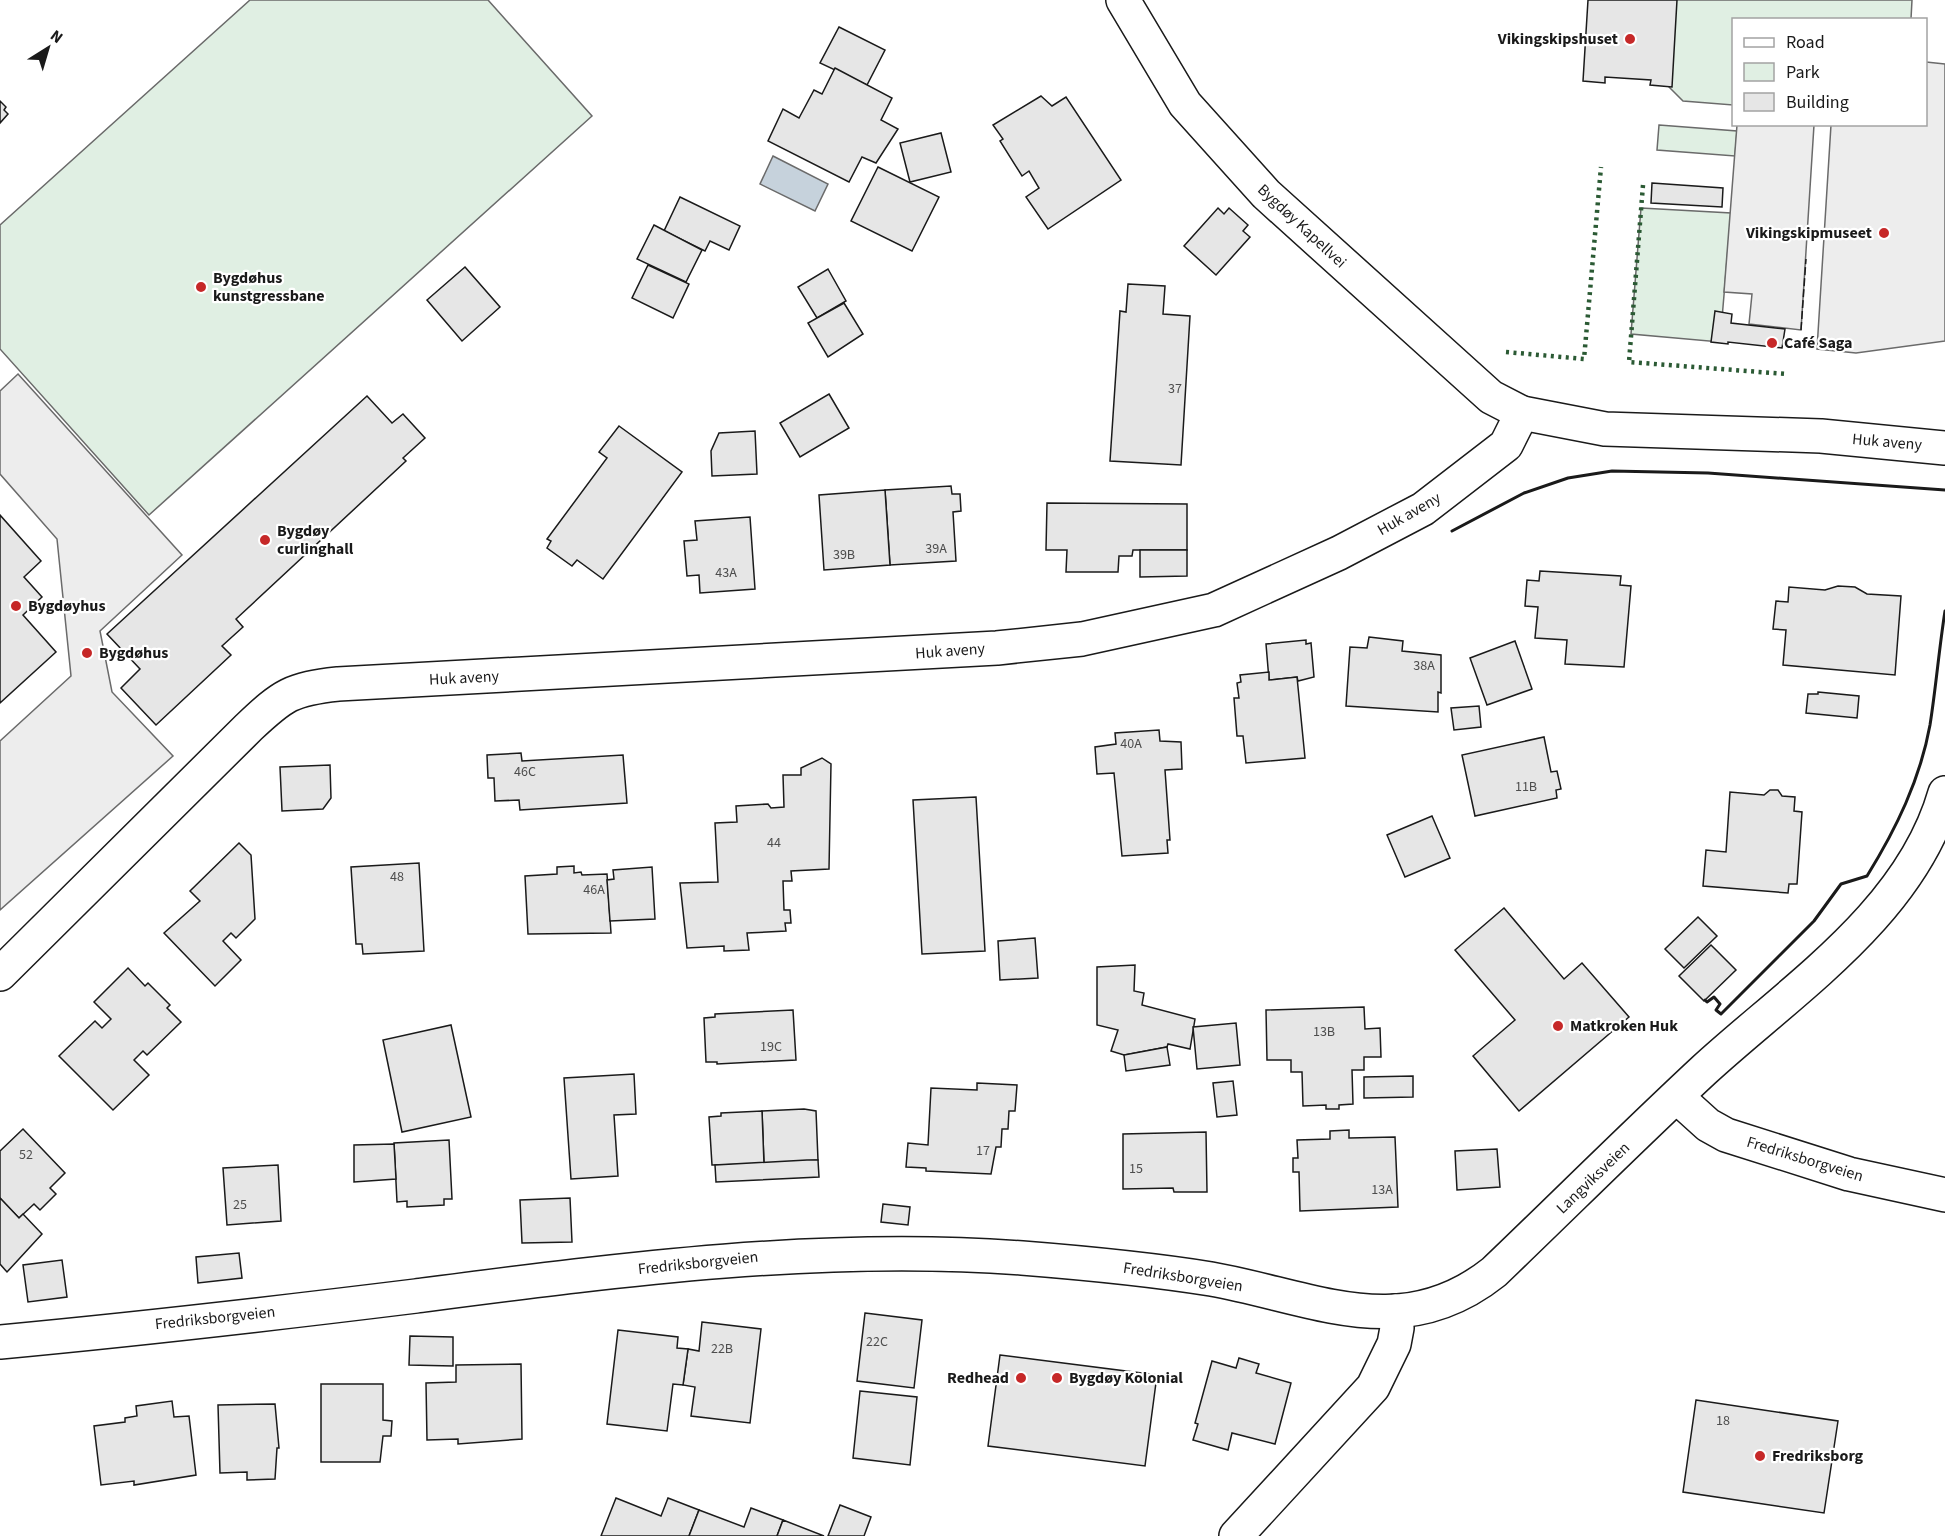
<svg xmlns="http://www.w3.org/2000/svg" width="1945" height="1536" font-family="'Source Sans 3',sans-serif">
<rect width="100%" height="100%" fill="#fff"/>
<!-- green -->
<g fill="#e0efe3" stroke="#6a6a6a" stroke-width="1.5">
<polygon points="250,0 488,0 592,116 149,515 0,349 0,225"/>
<polygon points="1675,0 1912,0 1911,19 1734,20 1733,105 1683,101 1669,87"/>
<polygon points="1659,125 1737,131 1735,156 1657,150"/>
<polygon points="1641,208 1731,213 1720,342 1631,334"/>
</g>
<!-- parking -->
<g fill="#ededed" stroke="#6a6a6a" stroke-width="1.5">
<polygon points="1926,62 1945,64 1945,341 1856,353 1817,349 1831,125 1926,124"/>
<polygon points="1737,125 1814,125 1801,330 1749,324 1752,294 1724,292"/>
<polygon points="18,374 182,555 100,631 112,692 173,756 0,910 0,741 71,676 57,539 0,474 0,391"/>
</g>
<!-- water -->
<polygon fill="#c6d2dc" stroke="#6a6a6a" stroke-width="1.5" points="773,156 828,184 815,211 760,184"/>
<!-- building -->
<g fill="#e6e6e6" stroke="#1a1a1a" stroke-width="1.5">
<polygon points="1588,0 1677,0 1672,87 1650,85 1651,80 1605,77 1605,83 1583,81"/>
<polygon points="839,27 885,50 867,85 820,63"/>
<polygon points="835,68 892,98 881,120 898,129 876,163 862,157 849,182 768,141 783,109 799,118 814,90 822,94"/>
<polygon points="1041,96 1052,106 1066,97 1121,180 1048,229 1026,197 1039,188 1029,171 1022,176 1000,141 1003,139 993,125"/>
<polygon points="0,101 6,107 4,110 8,114 0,123"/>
<polygon points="941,133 951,172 910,182 900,143"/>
<polygon points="878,167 939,197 912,251 851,221"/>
<polygon points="1652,183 1723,188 1722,207 1651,203"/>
<polygon points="680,197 740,226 729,250 710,241 705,251 664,231"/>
<polygon points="1218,208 1224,214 1229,208 1248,225 1243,231 1250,237 1216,275 1184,246"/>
<polygon points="654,225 702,250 686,282 637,259"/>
<polygon points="648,265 689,284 673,318 632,298"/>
<polygon points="465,267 500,307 462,341 427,300"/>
<polygon points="828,269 846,301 817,318 798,287"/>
<polygon points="1128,284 1165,286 1163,314 1190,316 1181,465 1110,461 1120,311 1126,312"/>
<polygon points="844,303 863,334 828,357 808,323"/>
<polygon points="1715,311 1732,314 1731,323 1785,329 1782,348 1728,342 1728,344 1711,342"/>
<polygon points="829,394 849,428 800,457 780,423"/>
<polygon points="367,396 392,423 403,414 425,438 403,458 406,461 236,619 243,627 222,646 231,655 156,725 121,688 140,669 107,634"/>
<polygon points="619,426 682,472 603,579 577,560 572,566 547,548 551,541 547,539 607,458 599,452"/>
<polygon points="755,431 757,474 712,476 711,451 719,433"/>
<polygon points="951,486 952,494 960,494 961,511 953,512 956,561 890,565 885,490"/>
<polygon points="885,490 890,565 824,570 819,495"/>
<polygon points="1047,503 1187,504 1187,550 1133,550 1132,556 1119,556 1118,572 1066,572 1067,550 1046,550"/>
<polygon points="0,515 41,561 24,577 42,597 23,615 56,652 0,703"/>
<polygon points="750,517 755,589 700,593 699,575 687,576 684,541 697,540 695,521"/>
<polygon points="1140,550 1187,550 1187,576 1140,577"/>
<polygon points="1540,571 1621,576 1620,585 1631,586 1624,667 1565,664 1567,640 1535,638 1538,607 1525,606 1527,580 1539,581"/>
<polygon points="1838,586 1855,587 1867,594 1901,596 1895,675 1783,665 1786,630 1773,629 1776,601 1788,602 1789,587 1825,590"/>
<polygon points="1369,637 1403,641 1402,651 1441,655 1441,693 1438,692 1438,712 1346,706 1350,647 1367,648"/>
<polygon points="1306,640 1306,644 1311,643 1314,677 1298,681 1297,677 1269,680 1266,644"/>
<polygon points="1515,641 1532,689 1487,705 1470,658"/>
<polygon points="1269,672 1269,680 1297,677 1305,758 1246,763 1243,736 1237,736 1234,698 1239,698 1237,683 1241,682 1240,675"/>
<polygon points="1818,692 1859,696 1857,718 1806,713 1808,694 1818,694"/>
<polygon points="1479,706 1481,727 1454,730 1451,708"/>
<polygon points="1159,730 1160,741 1181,742 1182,769 1165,770 1170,840 1167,840 1168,853 1122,856 1114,773 1097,774 1095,747 1116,744 1115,733"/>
<polygon points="1544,737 1551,772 1557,771 1561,789 1556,790 1557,798 1475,816 1462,755"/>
<polygon points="521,753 522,761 623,755 627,803 520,810 519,800 495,801 494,778 488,778 487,755"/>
<polygon points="822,758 831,764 829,869 791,871 792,881 783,881 784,910 790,910 791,923 785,923 786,931 747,933 749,950 724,951 724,946 687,948 680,883 718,882 715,823 737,822 736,806 768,804 771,808 784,807 783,775 801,775 801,768"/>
<polygon points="330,765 331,798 323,809 282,811 280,767"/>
<polygon points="1770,790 1778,790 1782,796 1795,797 1794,811 1802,812 1797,884 1789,884 1788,893 1703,886 1706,850 1726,852 1730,792 1764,795"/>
<polygon points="976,797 985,951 922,954 913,800"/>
<polygon points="1432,816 1450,858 1405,877 1387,835"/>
<polygon points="239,843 251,855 255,919 236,938 231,933 223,941 241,960 215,986 164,933 200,901 190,891"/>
<polygon points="419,863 424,951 363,954 362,944 356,944 351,867"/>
<polygon points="574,866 574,873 581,872 582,875 607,874 611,933 528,934 525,876 557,874 557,867"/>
<polygon points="652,867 655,919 610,921 607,880 614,879 613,870"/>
<polygon points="1504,908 1564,979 1582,963 1629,1017 1519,1111 1473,1056 1515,1020 1455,950"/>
<polygon points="1698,917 1717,936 1684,968 1665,949"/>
<polygon points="1035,938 1038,978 1000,980 998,941"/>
<polygon points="1711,945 1736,970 1704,1001 1679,976"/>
<polygon points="1135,965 1134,991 1144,993 1142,1005 1195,1019 1190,1049 1168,1044 1167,1047 1124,1055 1111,1051 1118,1030 1097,1025 1097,967"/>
<polygon points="128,968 145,986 148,983 170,1005 167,1008 181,1022 147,1055 143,1051 134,1060 149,1075 113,1110 59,1056 95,1021 102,1028 111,1019 94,1002"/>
<polygon points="1364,1007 1365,1029 1380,1028 1381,1057 1364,1057 1364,1070 1352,1070 1353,1104 1339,1105 1339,1109 1326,1109 1326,1105 1303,1106 1302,1072 1291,1072 1291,1060 1267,1060 1266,1010"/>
<polygon points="793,1010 796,1060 717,1064 717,1062 706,1062 704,1018 715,1017 715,1014"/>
<polygon points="1236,1023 1240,1065 1197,1069 1193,1027"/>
<polygon points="451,1025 471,1117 402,1132 383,1040"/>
<polygon points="1167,1047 1170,1065 1126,1071 1124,1055"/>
<polygon points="634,1074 636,1114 614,1115 618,1176 571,1179 564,1078"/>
<polygon points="1413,1076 1413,1097 1364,1098 1364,1077"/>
<polygon points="1233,1081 1237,1115 1217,1117 1213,1083"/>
<polygon points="977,1083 1017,1085 1015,1111 1009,1111 1008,1129 1002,1129 1001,1147 996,1147 991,1174 926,1171 926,1168 906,1167 908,1143 928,1145 931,1088 977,1090"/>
<polygon points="804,1109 816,1111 818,1160 764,1164 762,1111"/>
<polygon points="762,1111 764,1164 712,1165 709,1117 721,1116 721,1113"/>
<polygon points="23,1129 65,1173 50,1188 56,1194 40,1210 34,1204 19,1218 0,1198 0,1151"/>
<polygon points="1349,1130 1349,1138 1395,1137 1398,1207 1300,1211 1299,1172 1293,1172 1293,1158 1298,1158 1297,1140 1330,1139 1330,1131"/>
<polygon points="1206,1132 1207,1192 1174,1192 1173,1188 1123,1189 1123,1134"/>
<polygon points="449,1140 452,1199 444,1199 444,1205 407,1207 407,1201 397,1202 394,1143"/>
<polygon points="394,1144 396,1179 354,1182 354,1145"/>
<polygon points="1497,1149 1500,1187 1457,1190 1455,1151"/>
<polygon points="807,1160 818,1160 819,1177 716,1182 715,1165"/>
<polygon points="278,1165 281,1221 227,1225 223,1168"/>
<polygon points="0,1198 19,1218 23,1214 42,1234 7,1272 0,1264"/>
<polygon points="570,1198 572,1242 522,1243 520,1200"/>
<polygon points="883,1204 910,1207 908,1225 881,1222"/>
<polygon points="239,1253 242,1278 198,1283 196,1257"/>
<polygon points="62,1260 67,1297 28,1302 23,1265"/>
<polygon points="865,1313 922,1320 914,1388 857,1381"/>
<polygon points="702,1322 761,1329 750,1423 691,1416 695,1387 683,1385 688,1349 699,1351"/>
<polygon points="618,1330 678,1337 677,1348 688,1349 683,1385 673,1384 667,1431 607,1424"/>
<polygon points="410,1336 453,1337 453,1366 409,1365"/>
<polygon points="1000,1355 1157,1375 1145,1466 988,1446"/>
<polygon points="1239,1358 1259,1364 1256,1373 1291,1383 1275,1444 1232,1433 1228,1450 1193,1440 1198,1424 1195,1423 1212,1361 1236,1368"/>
<polygon points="521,1364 522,1439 458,1444 458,1439 427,1440 426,1383 456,1382 456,1365"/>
<polygon points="321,1384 383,1384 383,1420 392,1421 391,1436 383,1436 380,1462 321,1462"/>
<polygon points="860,1391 917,1397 910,1465 853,1458"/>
<polygon points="1696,1400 1838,1421 1824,1513 1683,1492"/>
<polygon points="172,1401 174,1417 189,1416 196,1475 134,1485 134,1481 101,1485 94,1426 125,1422 125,1418 137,1416 136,1406"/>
<polygon points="275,1404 279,1448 277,1448 275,1479 247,1480 247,1472 220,1473 218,1405"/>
<polygon points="616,1498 661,1516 668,1498 699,1510 689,1536 601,1536"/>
<polygon points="840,1505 871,1517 864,1536 828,1536"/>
<polygon points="751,1508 783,1520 777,1536 689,1536 699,1510 744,1527"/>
<polygon points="783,1520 824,1536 777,1536"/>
</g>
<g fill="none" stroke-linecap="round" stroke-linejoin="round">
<defs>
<g id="minor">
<polyline points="1123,0 1185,104 1266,194 1491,397 1522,413 1605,429 1821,436 1945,448"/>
<path d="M 0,974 L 249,727 C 283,695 291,689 338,684 L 997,648 L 1082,639 L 1214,610 L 1339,553 L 1423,509 L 1506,445 L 1522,413"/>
<polyline points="1677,1097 1708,1125 1726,1135 1849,1174 1945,1195"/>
<path d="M 0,1342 C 139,1329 278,1313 416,1296 C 617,1270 819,1243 1022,1258 C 1085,1263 1149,1269 1211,1279 C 1313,1297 1401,1346 1494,1272 C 1564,1205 1633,1136 1704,1070 C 1791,990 1911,913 1945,793"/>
<polyline points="1236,1536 1373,1387 1394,1344 1397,1328 1396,1311"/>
</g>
</defs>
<!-- minor casing -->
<use href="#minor" stroke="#1a1a1a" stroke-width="36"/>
<!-- minor -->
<use href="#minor" stroke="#fff" stroke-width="33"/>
<!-- hedge -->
<g stroke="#2b5a34" stroke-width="4.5" stroke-dasharray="3 4.5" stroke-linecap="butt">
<polyline points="1643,185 1629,362 1786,374"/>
<polyline points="1506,352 1584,359 1601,167"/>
</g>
<!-- fence -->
<polyline stroke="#1a1a1a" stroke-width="1.5" stroke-dasharray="8 3" stroke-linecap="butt" points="1801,330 1806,259"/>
<!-- wall -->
<g stroke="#1a1a1a" stroke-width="3">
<polyline points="1452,531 1524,493 1568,478 1612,471 1708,473 1945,490"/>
<path d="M 1705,1000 L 1707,1002 L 1714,997 L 1720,1004 L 1716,1010 L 1721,1014 L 1814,921 L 1841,884 L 1867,876 C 1896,829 1920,780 1930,725 C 1936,687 1939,649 1945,611"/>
</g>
</g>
<!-- markers -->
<g fill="#c62828" stroke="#fff" stroke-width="2">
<circle cx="1630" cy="39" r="6"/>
<circle cx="1884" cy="233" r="6"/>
<circle cx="201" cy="287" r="6"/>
<circle cx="1772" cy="343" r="6"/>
<circle cx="265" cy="540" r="6"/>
<circle cx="16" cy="606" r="6"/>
<circle cx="87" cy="653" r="6"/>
<circle cx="1558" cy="1026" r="6"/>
<circle cx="1021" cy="1378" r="6"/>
<circle cx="1057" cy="1378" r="6"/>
<circle cx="1760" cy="1456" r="6"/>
</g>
<g text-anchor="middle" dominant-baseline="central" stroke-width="4.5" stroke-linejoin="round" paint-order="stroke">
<!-- number labels -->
<g font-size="14" fill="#4d4d4d">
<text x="1175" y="389">37</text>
<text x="936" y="549">39A</text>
<text x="844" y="555">39B</text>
<text x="726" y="573">43A</text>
<text x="1424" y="666">38A</text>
<text x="1131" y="744">40A</text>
<text x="525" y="772">46C</text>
<text x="1526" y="787">11B</text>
<text x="774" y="843">44</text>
<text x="397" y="877">48</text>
<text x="594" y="890">46A</text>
<text x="1324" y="1032">13B</text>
<text x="771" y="1047">19C</text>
<text x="983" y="1151">17</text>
<text x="26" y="1155">52</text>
<text x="1136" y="1169">15</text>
<text x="1382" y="1190">13A</text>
<text x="240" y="1205">25</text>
<text x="877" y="1342">22C</text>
<text x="722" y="1349">22B</text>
<text x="1723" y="1421">18</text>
</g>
<!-- poi labels -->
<g font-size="16" font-weight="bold" fill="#1a1a1a" stroke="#fff" text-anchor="start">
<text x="1618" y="39" text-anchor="end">Vikingskipshuset</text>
<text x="1872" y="233" text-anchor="end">Vikingskipmuseet</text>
<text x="213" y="278">Bygdøhus<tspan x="213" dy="18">kunstgressbane</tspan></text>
<text x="1784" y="343">Café Saga</text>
<text x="277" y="531">Bygdøy<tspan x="277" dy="18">curlinghall</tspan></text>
<text x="28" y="606">Bygdøyhus</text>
<text x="99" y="653">Bygdøhus</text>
<text x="1570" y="1026">Matkroken Huk</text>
<text x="1009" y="1378" text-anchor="end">Redhead</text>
<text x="1069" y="1378">Bygdøy Kolonial</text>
<text x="1772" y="1456">Fredriksborg</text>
</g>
<!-- street labels -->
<g font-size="16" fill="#1a1a1a" stroke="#fff">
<text transform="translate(1302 226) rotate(43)">Bygdøy Kapellvei</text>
<text transform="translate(1887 442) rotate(5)">Huk aveny</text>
<text transform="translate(1409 514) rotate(-30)">Huk aveny</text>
<text transform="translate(950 651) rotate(-4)">Huk aveny</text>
<text transform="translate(464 678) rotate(-3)">Huk aveny</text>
<text transform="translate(1805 1159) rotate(17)">Fredriksborgveien</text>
<text transform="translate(1593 1178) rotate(-44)">Langviksveien</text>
<text transform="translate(698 1263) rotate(-6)">Fredriksborgveien</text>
<text transform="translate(1183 1277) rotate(9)">Fredriksborgveien</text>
<text transform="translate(215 1318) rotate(-6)">Fredriksborgveien</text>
</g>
</g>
<!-- legend -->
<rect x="1732" y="18" width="195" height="108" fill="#ffffff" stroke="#a3a3a3" stroke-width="1.5"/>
<rect x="1744" y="38" width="30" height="9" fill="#ffffff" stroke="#a3a3a3" stroke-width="1.5"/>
<text x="1786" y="48" font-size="18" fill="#1a1a1a">Road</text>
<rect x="1744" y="63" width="30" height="18" fill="#e0efe3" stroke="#a3a3a3" stroke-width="1.5"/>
<text x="1786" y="78" font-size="18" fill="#1a1a1a">Park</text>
<rect x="1744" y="93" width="30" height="18" fill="#e6e6e6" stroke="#a3a3a3" stroke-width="1.5"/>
<text x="1786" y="108" font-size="18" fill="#1a1a1a">Building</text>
<!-- north arrow -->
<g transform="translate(48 48) rotate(37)" stroke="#ffffff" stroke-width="4.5" paint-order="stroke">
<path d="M0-4.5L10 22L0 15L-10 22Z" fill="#1a1a1a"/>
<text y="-9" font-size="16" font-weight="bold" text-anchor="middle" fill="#1a1a1a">N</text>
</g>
</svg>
